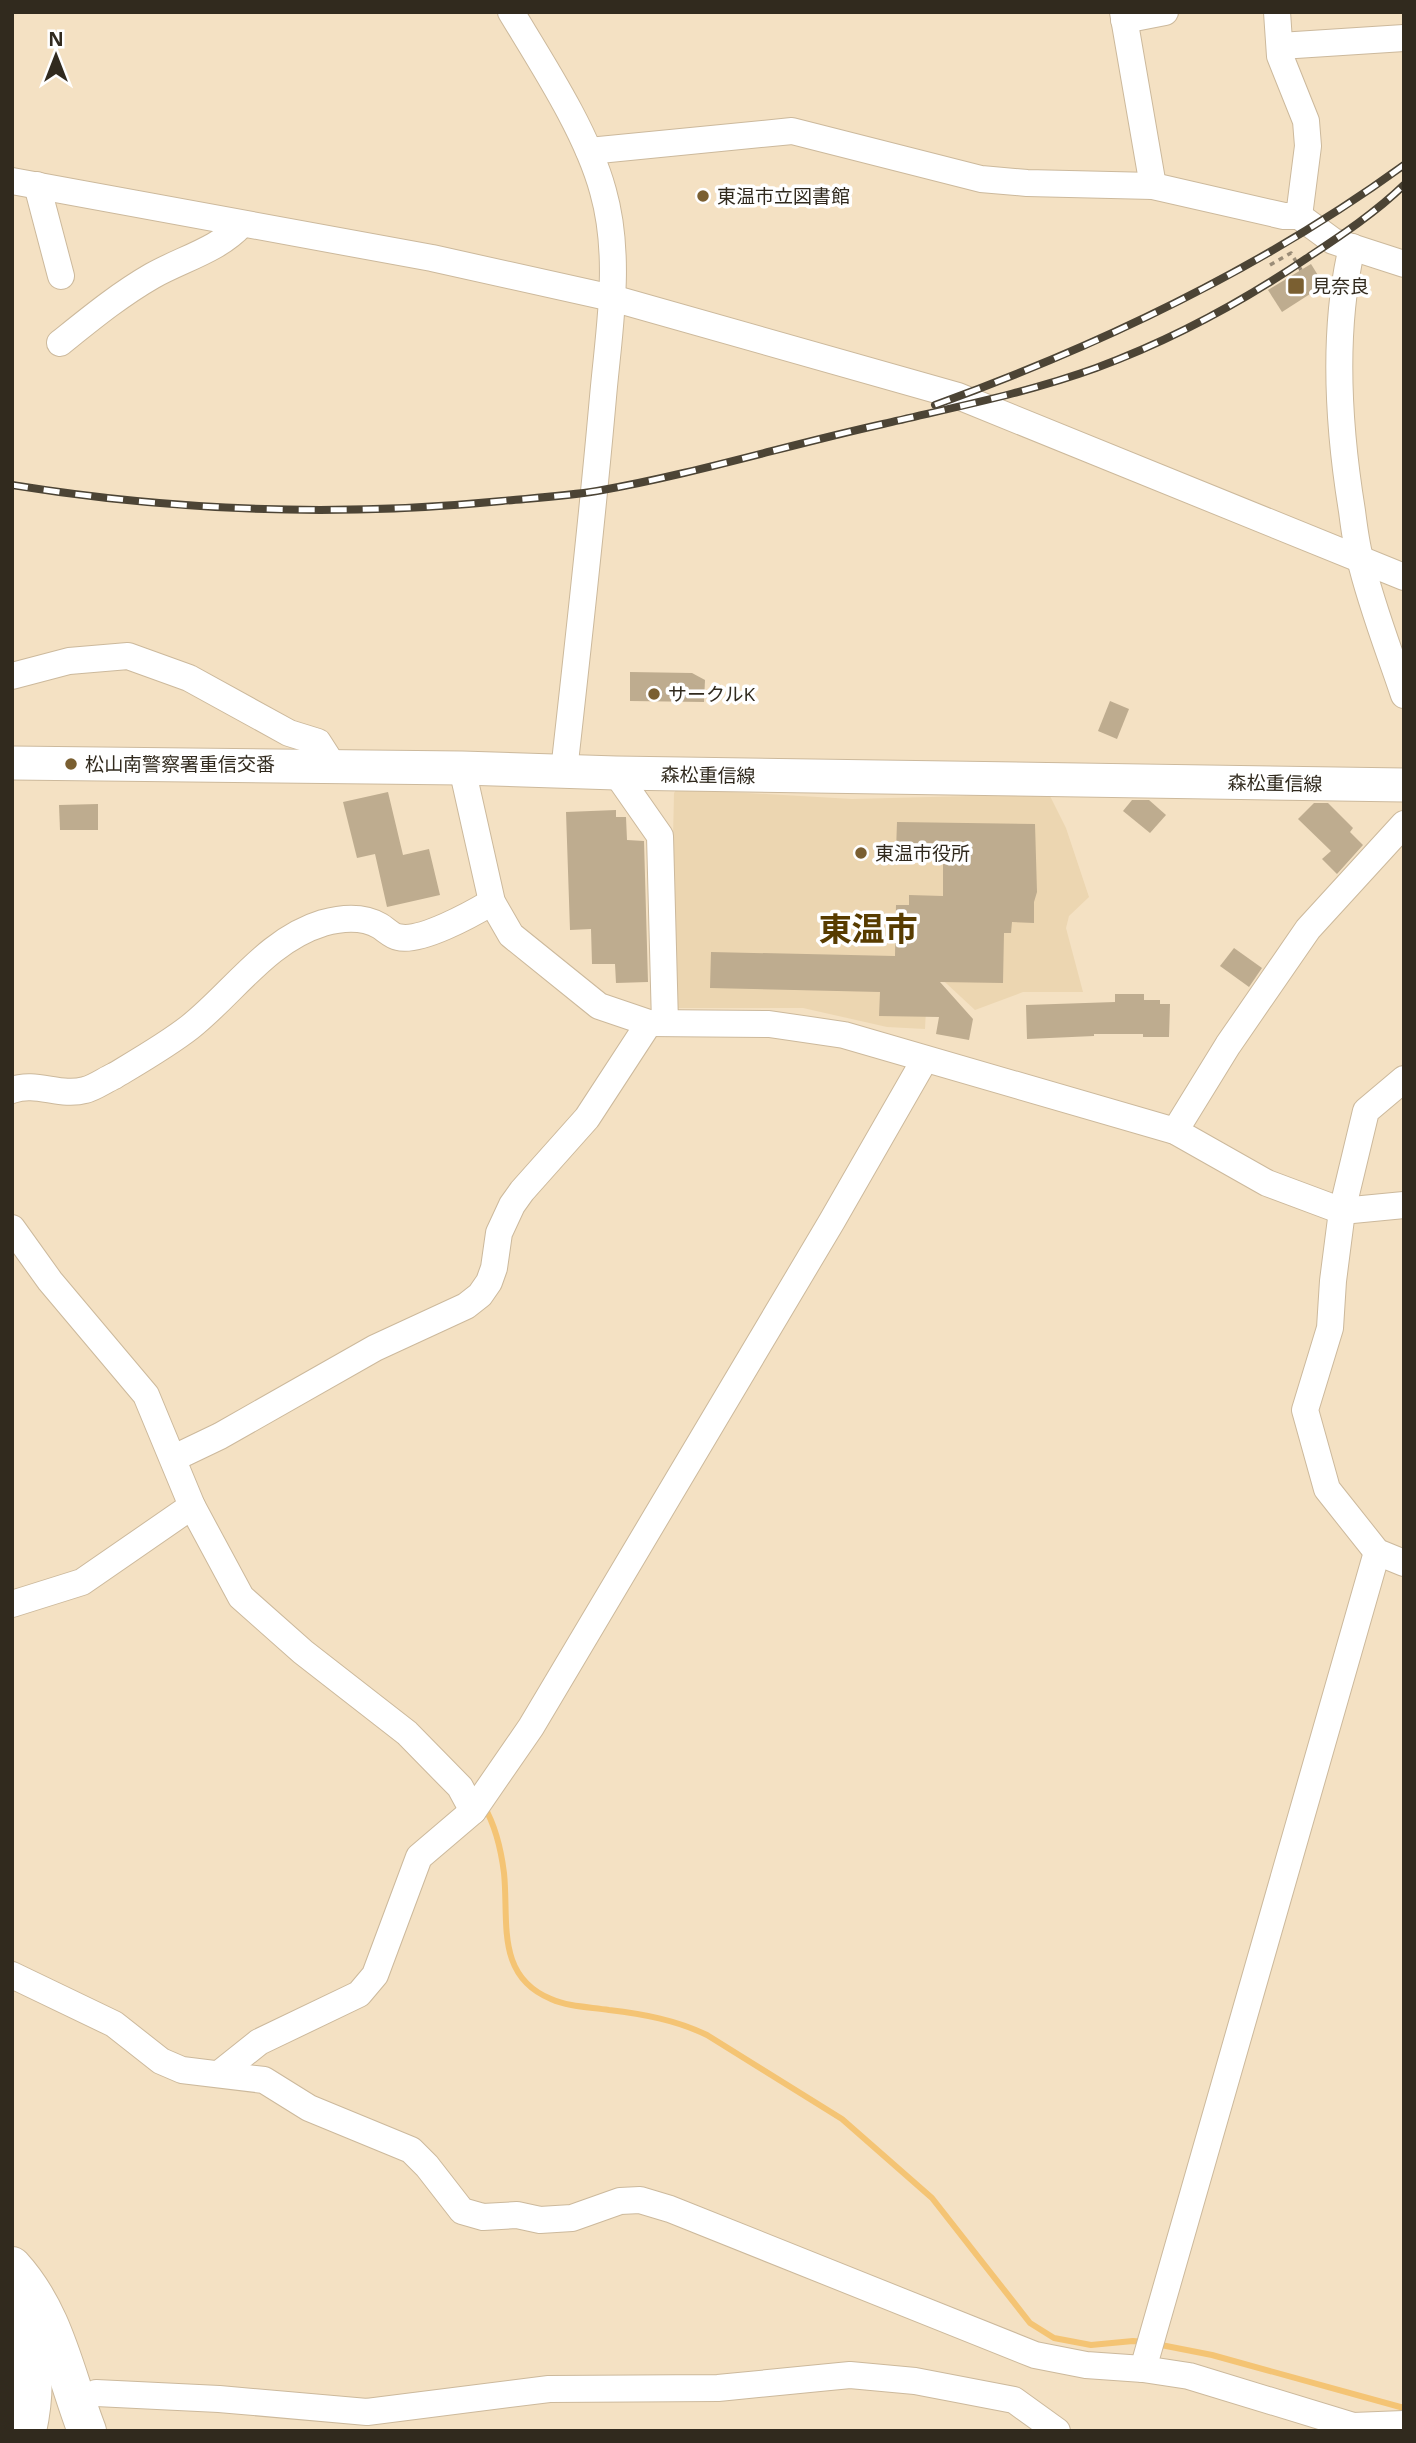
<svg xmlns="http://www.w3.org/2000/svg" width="1416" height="2443" font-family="'Open Sans','Noto Sans JP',sans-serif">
<rect width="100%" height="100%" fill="#f4e1c3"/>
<!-- built -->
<polygon fill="#ecd6b1" points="677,789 852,799 1049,794 1066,828 1089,897 1069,916 1066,928 1083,992 1023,992 975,1010 933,971 928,972 925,1029 887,1027 803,1008 677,1008 672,885 674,793"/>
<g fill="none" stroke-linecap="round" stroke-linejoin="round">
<!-- stream -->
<g stroke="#f4c474" stroke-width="6">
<path d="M 484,1806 C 496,1827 501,1849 504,1873 C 509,1921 495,1976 551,1999 C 569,2007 590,2007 609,2010 C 643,2014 676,2020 707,2035 L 842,2119 L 932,2198 L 1030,2323 L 1054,2338 L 1091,2345 L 1133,2341 L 1145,2342"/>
<polyline points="1156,2344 1212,2355 1404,2408"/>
</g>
</g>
<!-- building -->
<g fill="#beac8f">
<polygon points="1311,264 1324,285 1282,312 1268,290"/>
<polygon points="630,672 692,673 705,680 704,702 630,701"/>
<polygon points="1110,701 1129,709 1117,739 1098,731"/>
<polygon points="388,792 403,855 429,849 440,895 387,907 375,854 357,858 343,802"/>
<polygon points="1132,800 1149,800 1166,815 1150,833 1123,811"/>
<polygon points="1314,803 1328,803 1353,828 1350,832 1363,845 1337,874 1322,859 1331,851 1298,819"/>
<polygon points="98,804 98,830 60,830 59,805"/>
<polygon points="616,810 616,817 626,817 627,840 644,841 648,982 616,983 615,964 592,964 591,929 570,930 566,812"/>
<polygon points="897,822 1035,824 1037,892 1034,902 1034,923 1012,922 1011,933 1004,933 1003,983 940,982 973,1019 969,1040 936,1034 939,1017 879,1016 880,992 710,988 711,952 895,956 896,905 909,905 909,895 943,896 943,861 909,860 910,851 896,851"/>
<polygon points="1234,948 1262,968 1249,987 1220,966"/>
<polygon points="1115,994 1144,994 1144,1000 1160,1000 1160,1004 1170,1004 1169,1037 1143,1037 1143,1034 1094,1034 1094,1036 1027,1039 1026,1005 1115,1002"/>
</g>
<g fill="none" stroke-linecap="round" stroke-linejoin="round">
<defs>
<g id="minor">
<path d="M 511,12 C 543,65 587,132 603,191 C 622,258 609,329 603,397 C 592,522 578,646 564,771"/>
<polyline points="1123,12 1153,186"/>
<polyline points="1277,12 1280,56 1306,121 1308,146 1299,216"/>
<polyline points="1124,20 1165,12"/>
<polyline points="1280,46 1404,38"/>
<polyline points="589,151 792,131 981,179 1027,183 1153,186 1284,216 1299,216 1333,241 1404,264"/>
<polyline points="12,181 432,258 612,298 958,396 1404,577"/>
<polyline points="37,185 61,276"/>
<path d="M 1352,247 C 1332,332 1338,425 1352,511 C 1354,527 1356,543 1360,558 C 1371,605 1389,650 1404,695"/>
<path d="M 60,343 C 90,319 119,295 152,276 C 182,259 218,250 241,225"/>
<polyline points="12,676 69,661 128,656 189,678 289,733 318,742 334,767"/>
<polyline points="462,768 492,902 511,935 599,1006 649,1023 769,1024 844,1035 1175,1131 1267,1183 1342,1211 1404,1205"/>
<polyline points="616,773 660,836 665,1023"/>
<polyline points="1404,1079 1366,1111 1342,1211 1333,1281 1330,1328 1305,1410 1327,1489 1377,1552 1404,1563"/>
<path d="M 12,1090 C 36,1081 60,1097 85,1090 C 94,1088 105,1080 114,1076 C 139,1061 167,1045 190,1027 C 234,992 267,940 323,923 C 341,918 363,916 380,926 C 385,929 392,936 398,937 C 420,943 472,914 492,902"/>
<polyline points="1175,1131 1228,1045 1308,929 1404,824"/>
<polyline points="12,1228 50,1281 146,1395 192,1506 241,1597 303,1652 407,1733 460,1787 473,1811"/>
<polyline points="174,1458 220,1436 375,1348 466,1306 480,1295 489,1282 494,1268 499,1233 512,1205 522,1191 587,1118 649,1023"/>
<polyline points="12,1604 82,1582 192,1506"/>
<polyline points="12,1975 114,2024 161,2061 182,2070 264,2080 309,2108 411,2150 427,2166 462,2211 483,2217 517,2215 540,2220 572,2218 620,2201 640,2200 670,2209 1035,2355 1086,2365 1143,2369 1189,2376 1353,2426"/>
<polyline points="219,2074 259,2042 359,1994 375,1975 419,1857 473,1811 531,1727 832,1221 925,1059"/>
<polyline points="1143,2369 1377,1552"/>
<polyline points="96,2393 219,2399 367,2412 549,2389 718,2388 850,2375 915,2381 1014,2400 1057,2431"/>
<polyline points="1336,2431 1353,2426 1404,2424"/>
</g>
<polyline id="major" points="12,763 462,768 616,773 1404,785"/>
<g id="highway">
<path d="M 12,2266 C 55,2313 65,2374 87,2431"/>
<path d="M 12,2309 C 36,2345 36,2390 27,2431"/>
</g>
</defs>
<!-- minor casing -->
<use href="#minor" stroke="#ccb99c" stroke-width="28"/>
<!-- major casing -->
<use href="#major" stroke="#ccb99c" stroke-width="35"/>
<!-- highway casing -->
<use href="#highway" stroke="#ccb99c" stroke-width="40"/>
<!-- path -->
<polyline stroke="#9a8c77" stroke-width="3.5" stroke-dasharray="5 5" stroke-linecap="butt" points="1270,265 1291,253 1301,270"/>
<!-- minor -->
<use href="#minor" stroke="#fff" stroke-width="26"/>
<!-- major -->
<use href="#major" stroke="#fff" stroke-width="33"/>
<!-- highway -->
<use href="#highway" stroke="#fff" stroke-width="38"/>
<defs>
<g id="rail">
<path d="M 935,405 C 1101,345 1261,269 1404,165"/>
<path d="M 12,485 C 174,511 339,517 502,501 C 534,498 566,496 597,491 C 694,474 788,445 883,424 C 955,407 1027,393 1096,368 C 1172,340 1244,301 1310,256 C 1342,235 1376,212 1404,185"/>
</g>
</defs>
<!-- rail casing -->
<use href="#rail" stroke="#4c4435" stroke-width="8"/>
<!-- rail -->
<use href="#rail" stroke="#fff" stroke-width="5" stroke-dasharray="16" stroke-linecap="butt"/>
</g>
<!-- markers -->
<g fill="#7a5f31" stroke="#fff" stroke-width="2.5">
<circle cx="703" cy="196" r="7"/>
<rect x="1287" y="277" width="18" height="18" rx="3.5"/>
<circle cx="654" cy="694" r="7"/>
<circle cx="71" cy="764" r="7"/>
<circle cx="861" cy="853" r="7"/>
</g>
<g text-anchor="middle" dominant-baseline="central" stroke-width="7" stroke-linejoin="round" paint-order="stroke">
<!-- poi labels -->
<g font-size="19" fill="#312a1e" stroke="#fff" text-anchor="start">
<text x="717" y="196">東温市立図書館</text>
<text x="1312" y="286">見奈良</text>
<text x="668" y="694">サークルK</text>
<text x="85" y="764">松山南警察署重信交番</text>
<text x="875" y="853">東温市役所</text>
</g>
<!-- street labels -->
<g font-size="19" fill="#312a1e" stroke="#fff">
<text transform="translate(708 775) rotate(1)">森松重信線</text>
<text transform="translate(1275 783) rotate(1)">森松重信線</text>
</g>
<!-- town labels -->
<g font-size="33" font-weight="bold" fill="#583c00" stroke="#fff">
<text x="868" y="928">東温市</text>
</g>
</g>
<!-- border -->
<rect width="1416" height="2443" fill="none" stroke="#312a1e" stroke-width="28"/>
<!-- north arrow -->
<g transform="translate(56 56)" stroke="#ffffff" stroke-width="5" paint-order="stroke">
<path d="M0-5L12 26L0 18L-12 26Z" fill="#312a1e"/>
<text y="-10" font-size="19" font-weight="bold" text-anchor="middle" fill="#312a1e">N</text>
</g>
</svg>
